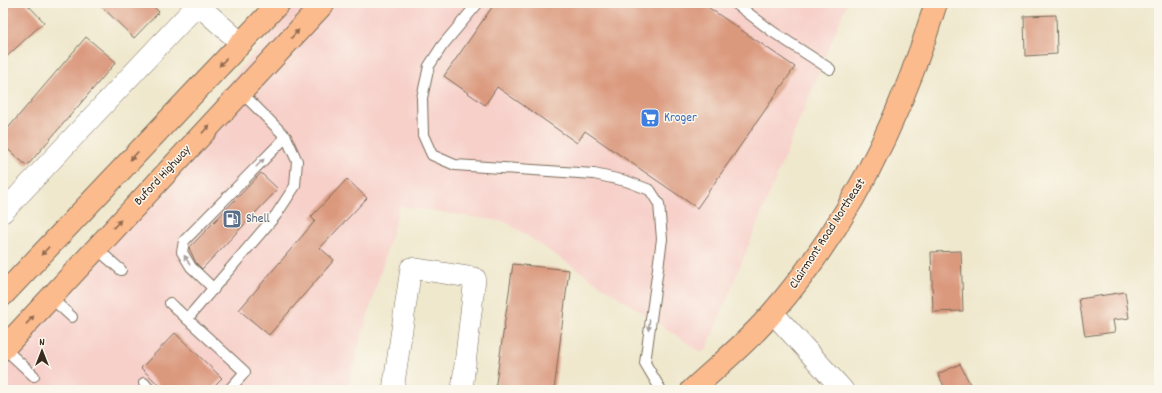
<svg xmlns="http://www.w3.org/2000/svg" width="1162" height="393" font-family="Dekko,sans-serif">
<rect width="100%" height="100%" fill="#fbf7ec"/>
<filter id="ink" filterUnits="userSpaceOnUse"><feTurbulence type="fractalNoise" baseFrequency=".025" numOctaves="2"/><feDisplacementMap in="SourceGraphic" scale="8" xChannelSelector="R" yChannelSelector="G"/><feConvolveMatrix kernelMatrix="1 2 1 2 8 2 1 2 1" color-interpolation-filters="sRGB"/></filter>
<filter id="wash" filterUnits="userSpaceOnUse"><feTurbulence type="fractalNoise" baseFrequency=".012" numOctaves="4" result="noise"/><feDisplacementMap in="SourceGraphic" scale="16" xChannelSelector="R" yChannelSelector="G"/><feGaussianBlur stdDeviation="0.9" result="paint"/><feColorMatrix in="noise" values="0 0 0 0 0 0 0 0 0 0 0 0 0 0 0 0 0 1.4 0 .05"/><feComposite in="paint" operator="in"/></filter>
<g filter="url(#wash)">
<rect width="100%" height="100%" fill="#efe8cd"/>
<!-- built -->
<polygon fill="#f7d0ca" points="295,3 847,3 707,348 701,352 506,222 400,206 346,390 3,390 3,357"/>
<g id="blocks">
<!-- building -->
<g fill="#da987d">
<polygon points="3,3 26,3 44,22 3,60"/>
<polygon points="98,3 150,3 159,12 134,38"/>
<polygon points="495,3 702,3 795,67 697,208 585,131 577,143 497,87 485,105 444,76"/>
<polygon points="1056,15 1057,54 1025,56 1024,16"/>
<polygon points="86,37 116,62 27,166 3,145 3,134"/>
<polygon points="261,173 278,189 202,269 196,263 189,248"/>
<polygon points="347,179 367,198 320,248 334,260 269,335 239,310 315,221 311,217"/>
<polygon points="961,251 963,311 933,312 931,252"/>
<polygon points="513,264 569,270 554,390 495,390"/>
<polygon points="1125,292 1129,318 1113,320 1115,332 1085,336 1079,299"/>
<polygon points="175,333 222,378 210,390 164,390 141,368"/>
<polygon points="960,364 973,390 946,390 938,374"/>
</g>
</g>
</g>
<g filter="url(#ink)">
<use href="#blocks" fill-opacity="0" stroke="#7a6c5b" stroke-width="1"/>
<g fill="none" stroke-linecap="round" stroke-linejoin="round">
<defs>
<g id="lane">
<polyline points="478,3 442,46 429,66 422,98 423,135 432,155 455,165 594,174 626,181 650,190 659,204 662,239 645,363 661,390"/>
<polyline points="735,3 773,32 830,69"/>
<polyline points="96,248 121,270"/>
<polyline points="214,289 191,267 182,252 184,241 286,137"/>
<polyline points="51,298 72,317"/>
<polyline points="170,303 245,372 229,390"/>
<polyline points="187,319 276,215 295,186 297,161 286,137 241,92"/>
<polyline points="4,348 34,376"/>
<polyline points="144,383 150,390"/>
</g>
<g id="street">
<polyline points="196,3 241,43"/>
<polyline points="3,212 199,3"/>
<polyline points="773,313 843,390"/>
<polyline points="393,390 411,268 475,278 462,390"/>
</g>
<g id="primary">
<polyline points="3,295 279,3"/>
<polyline points="3,349 324,3"/>
<path d="M 692,390 C 719,365 749,341 773,312 C 850,223 902,115 936,3"/>
</g>
</defs>
<!-- lane casing -->
<use href="#lane" stroke="#7a6c5b" stroke-width="12"/>
<!-- street casing -->
<use href="#street" stroke="#7a6c5b" stroke-width="22"/>
<!-- primary casing -->
<use href="#primary" stroke="#7a6c5b" stroke-width="24"/>
<!-- lane -->
<use href="#lane" stroke="#fff" stroke-width="10"/>
<!-- street -->
<use href="#street" stroke="#fff" stroke-width="21"/>
<!-- primary -->
<use href="#primary" stroke="#fbbb8d" stroke-width="22"/>
</g>
<!-- one-way arrows -->
<defs><path id="oneway-solid" d="M-6-.8H1V-3.2L6.5 0L1 3.2V.8H-6Z"/></defs>
<g fill="#916b50">
<use href="#oneway-solid" transform="translate(295 34) rotate(-47)"/>
<use href="#oneway-solid" transform="translate(223 62) rotate(133)"/>
<use href="#oneway-solid" transform="translate(206 129) rotate(-47)"/>
<use href="#oneway-solid" transform="translate(134 156) rotate(133)"/>
<use href="#oneway-solid" transform="translate(117 224) rotate(-47)"/>
<use href="#oneway-solid" transform="translate(45 251) rotate(133)"/>
<use href="#oneway-solid" transform="translate(30 320) rotate(-47)"/>
</g>
<g fill="#a79f9a">
<use href="#oneway-solid" transform="translate(260 163) rotate(-45)"/>
<use href="#oneway-solid" transform="translate(187 260) rotate(-121)"/>
<use href="#oneway-solid" transform="translate(649 325) rotate(97)"/>
</g>
</g>
<!-- icons -->
<defs>
<symbol id="supermarket-square" viewBox="-11 -11 22 22"><rect x="-9" y="-9" width="18" height="18" rx="4" fill="#3f7fe0" stroke="#fbf7ec"/><path d="M-6-5.5h2.5l.6 2H6L4.5 2H-2.5L-4.4-4H-6ZM-1.5 3.2a1.3 1.3 0 1 0 .1 0ZM3 3.2a1.3 1.3 0 1 0 .1 0Z" fill="#fff"/></symbol>
<symbol id="fuel-square" viewBox="-11 -11 22 22"><rect x="-9" y="-9" width="18" height="18" rx="4" fill="#5c6f8a" stroke="#fbf7ec"/><path d="M-5.5-6h7V0h2V4h1.3V-2.5L3-4.5l.8-.8L6-3V5H2.5V1h-1V6h-7ZM-4.2-4.7v3.2H.2V-4.7Z" fill="#fff"/></symbol>
</defs>
<g fill-rule="evenodd">
<use href="#supermarket-square" x="639" y="107" width="22" height="22"/>
<use href="#fuel-square" x="221" y="208" width="22" height="22"/>
</g>
<g text-anchor="middle" dominant-baseline="central" stroke-width="3" stroke-linejoin="round" paint-order="stroke">
<!-- shop labels -->
<g font-size="13" fill="#366cbe" stroke="#fbf7ec" text-anchor="start">
<text x="664" y="118">Kroger</text>
</g>
<!-- street labels -->
<g font-size="13" fill="#3b2a1e" stroke="#fbf7ec">
<text transform="translate(163 176) rotate(-47)">Buford Highway</text>
<text transform="translate(828 234) rotate(-57)">Clairmont Road Northeast</text>
</g>
<!-- service labels -->
<g font-size="13" fill="#4e5e75" stroke="#fbf7ec" text-anchor="start">
<text x="246" y="219">Shell</text>
</g>
</g>
<!-- margin -->
<rect width="1162" height="393" fill="none" stroke="#fbf7ec" stroke-width="16"/>
<!-- north arrow -->
<g transform="translate(42 351)" stroke="#fbf7ec" stroke-width="3" paint-order="stroke">
<path d="M0-3L7 15L0 10L-7 15Z" fill="#3b2a1e"/>
<text y="-6" font-size="11" font-weight="bold" text-anchor="middle" fill="#3b2a1e">N</text>
</g>
</svg>
